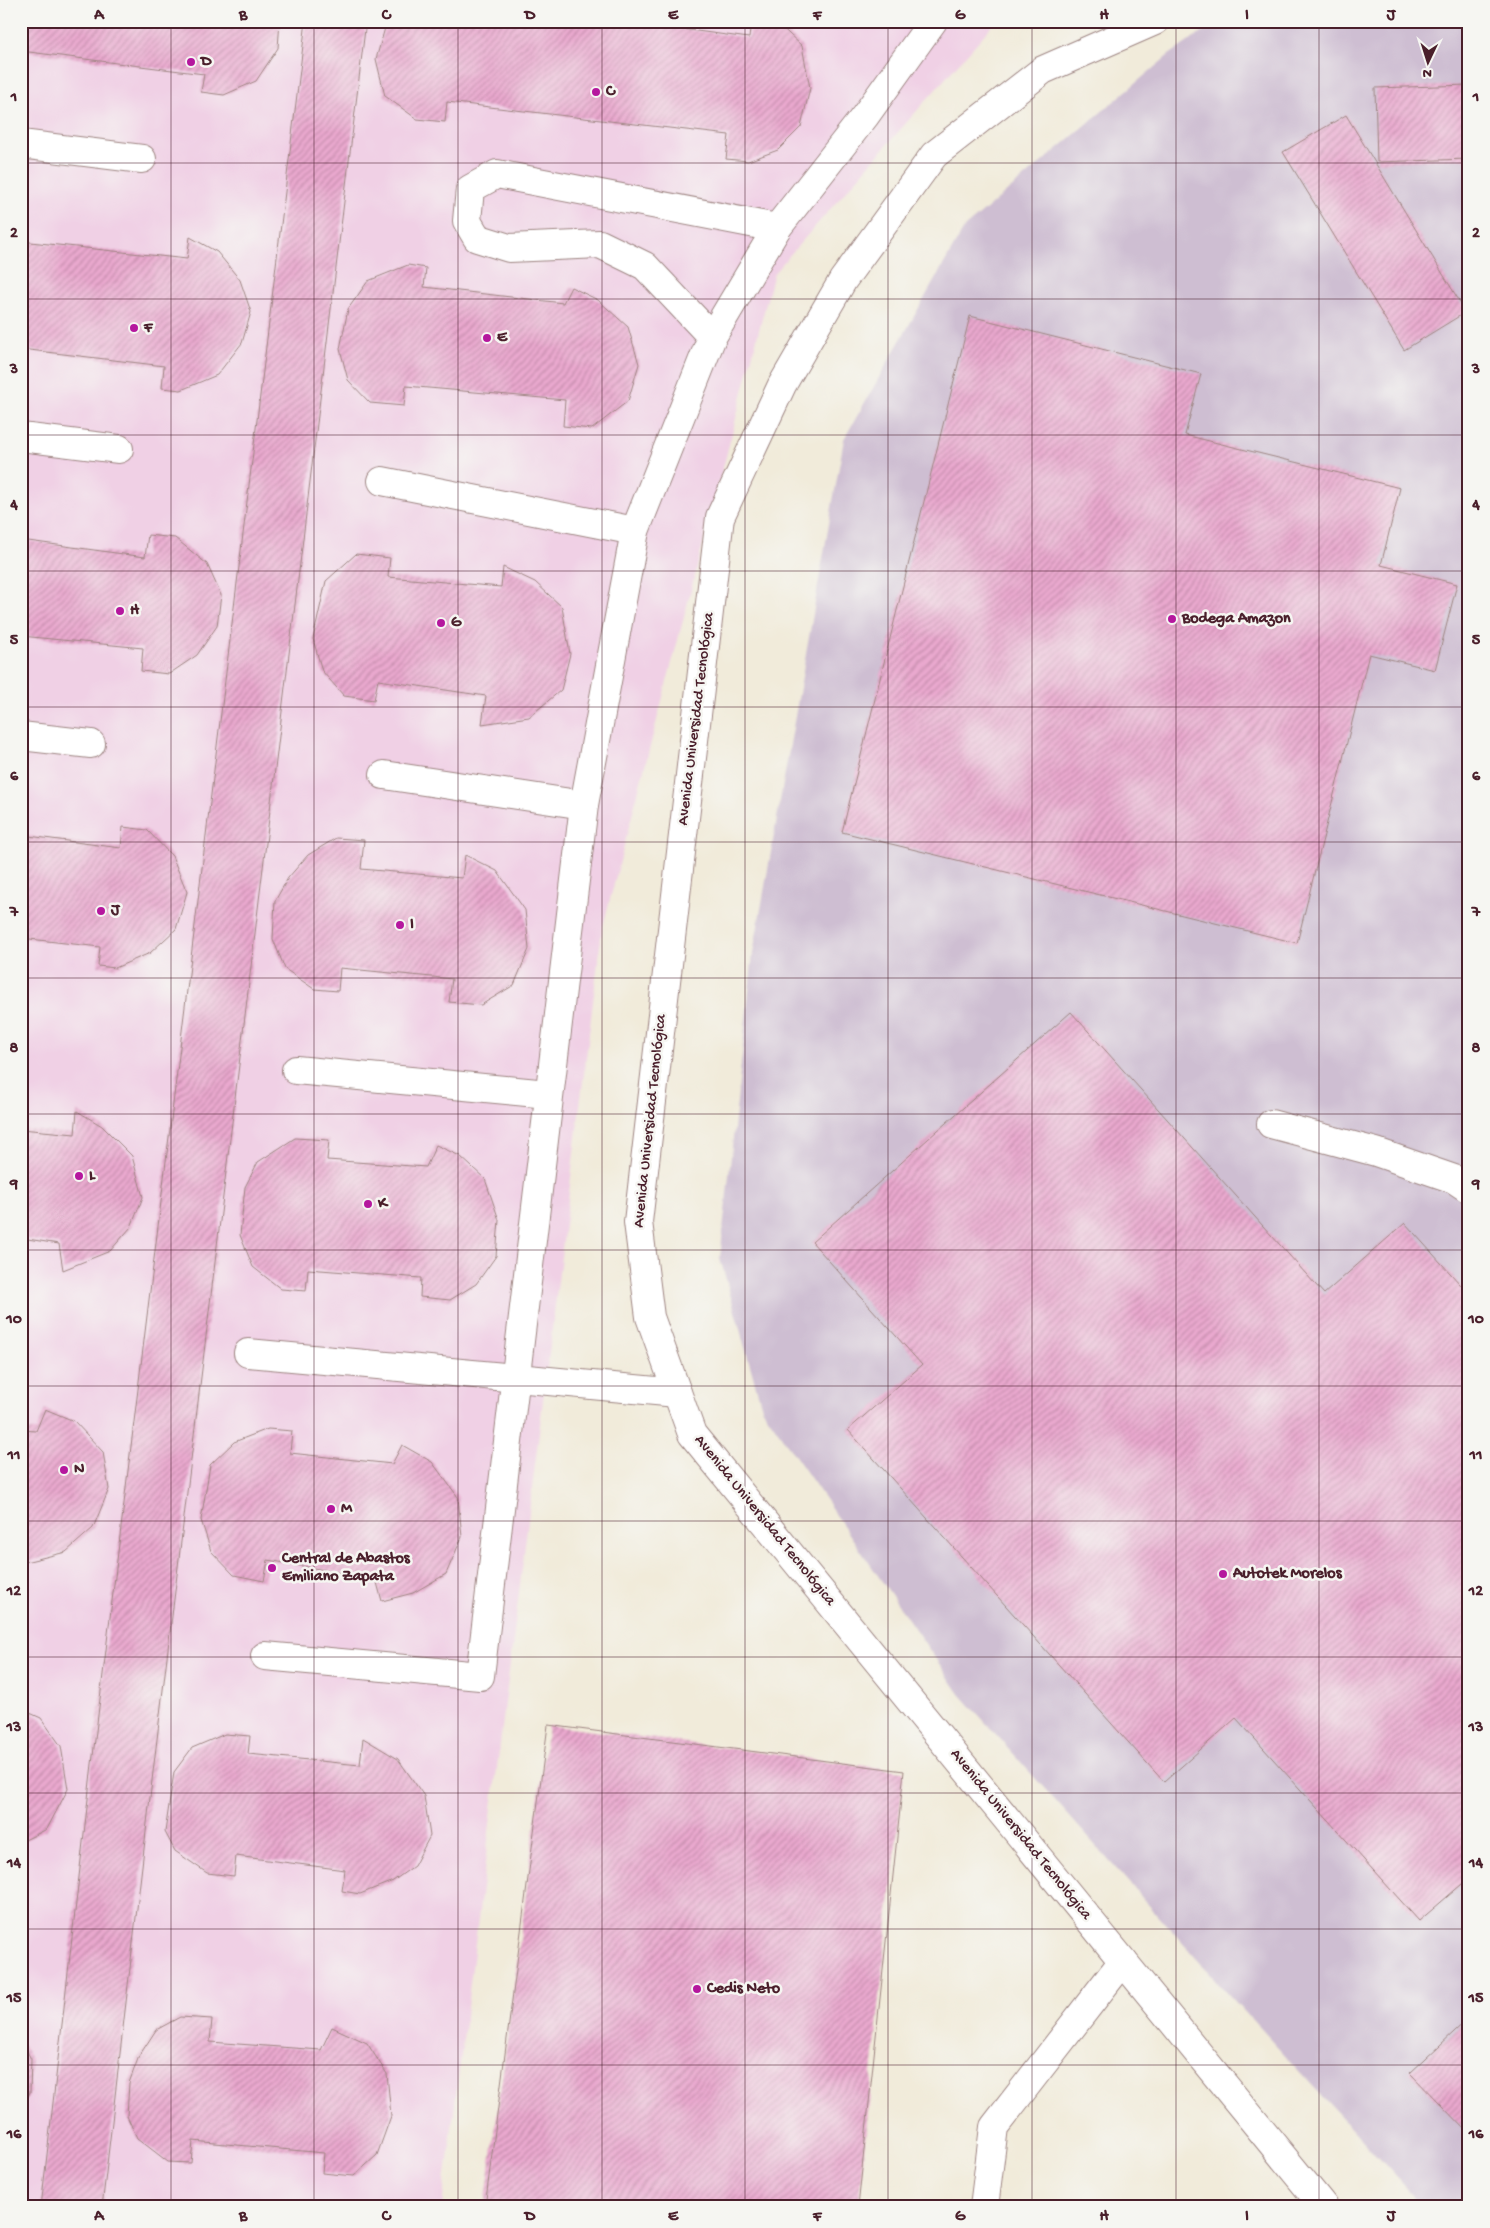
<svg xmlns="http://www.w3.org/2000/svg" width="1490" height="2228" font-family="'Gochi Hand',sans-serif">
<defs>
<pattern id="building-hatch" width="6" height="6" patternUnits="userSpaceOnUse" patternTransform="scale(1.25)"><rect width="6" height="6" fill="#eaa9cf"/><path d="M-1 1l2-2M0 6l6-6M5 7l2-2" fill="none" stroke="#c089a8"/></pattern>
</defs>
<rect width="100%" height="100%" fill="#f6f6f2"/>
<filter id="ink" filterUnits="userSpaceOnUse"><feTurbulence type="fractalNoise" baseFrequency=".02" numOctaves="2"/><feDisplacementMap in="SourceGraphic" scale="10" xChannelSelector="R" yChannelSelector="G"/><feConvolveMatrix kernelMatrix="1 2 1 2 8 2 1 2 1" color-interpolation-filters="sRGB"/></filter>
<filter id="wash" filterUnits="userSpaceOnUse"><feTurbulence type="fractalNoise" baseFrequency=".0096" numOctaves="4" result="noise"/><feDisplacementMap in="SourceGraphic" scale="20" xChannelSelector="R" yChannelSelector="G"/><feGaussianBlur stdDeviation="1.12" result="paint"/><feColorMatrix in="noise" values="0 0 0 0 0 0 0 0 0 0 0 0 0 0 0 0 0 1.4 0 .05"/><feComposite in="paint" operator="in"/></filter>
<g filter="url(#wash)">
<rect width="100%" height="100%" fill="#f1ebda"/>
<!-- built -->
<polygon fill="#f0d0e5" points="21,21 996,21 774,273 602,930 442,2207 21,2207"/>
<!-- industrial -->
<polygon fill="#cebed2" points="1219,21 1469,21 1469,2207 1424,2207 1230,1996 960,1694 762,1408 720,1258 753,954 844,439 965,227 1169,55"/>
<g id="blocks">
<!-- building -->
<g fill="url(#building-hatch)">
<polygon points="21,21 280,21 278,48 256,81 224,95 201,92 204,74 21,51"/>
<polygon points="306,21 366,21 153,1772 102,2207 41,2207 92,1764"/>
<polygon points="387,21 622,21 749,38 751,21 775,21 802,46 810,88 801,127 778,150 748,161 726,159 729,135 447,102 445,122 417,119 385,96 376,59"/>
<polygon points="1469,85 1469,159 1377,162 1375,88"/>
<polygon points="1346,115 1466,312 1404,350 1283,152"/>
<polygon points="190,237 217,252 240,280 251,312 242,343 217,375 181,390 162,388 164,366 21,349 21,241 187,259"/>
<polygon points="408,265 426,268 424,287 563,303 571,287 598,300 628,327 639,364 628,401 592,429 563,426 565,400 406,386 404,406 370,403 348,380 340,349 348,309 368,281"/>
<polygon points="970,316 1201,374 1185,435 1400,488 1381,565 1457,584 1435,670 1369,654 1297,943 842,832"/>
<polygon points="148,535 175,538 207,564 221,595 217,626 197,655 169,674 141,671 143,648 21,636 21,540 145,557"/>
<polygon points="356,554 390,558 388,577 501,587 503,567 535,582 562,607 570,654 561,690 529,717 482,724 486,696 378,680 374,700 344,696 322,671 313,639 326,581"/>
<polygon points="123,827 147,830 172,856 187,892 176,929 150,953 115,968 98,966 100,947 21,938 21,835 121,848"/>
<polygon points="336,838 364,840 361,869 462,878 465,855 497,871 525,910 529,949 514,985 481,1005 449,1002 452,979 340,968 338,991 314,989 285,969 273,939 275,901 288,878 308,855"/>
<polygon points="1071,1012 1324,1294 1405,1223 1469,1294 1469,1878 1419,1921 1236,1718 1164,1782 848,1430 922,1365 812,1242"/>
<polygon points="77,1111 102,1126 132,1156 143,1197 131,1227 110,1251 63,1270 59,1244 21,1238 21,1129 75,1134"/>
<polygon points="295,1138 329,1140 327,1160 426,1167 436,1145 460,1156 485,1179 499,1220 496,1256 476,1284 450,1300 420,1297 421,1278 308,1269 306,1291 281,1289 253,1267 240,1235 245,1187 258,1162"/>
<polygon points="45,1409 74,1421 103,1452 109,1489 93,1528 66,1552 21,1563 24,1536 21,1536 21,1430 36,1431"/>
<polygon points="268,1429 292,1431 290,1453 392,1464 402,1445 432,1462 458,1497 462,1537 446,1574 413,1593 382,1601 376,1579 268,1560 264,1581 234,1575 211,1551 201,1520 210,1465 234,1442"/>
<polygon points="21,1709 41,1718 61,1746 68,1789 47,1829 21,1842"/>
<polygon points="548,1725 904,1771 858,2207 485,2207"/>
<polygon points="225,1734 250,1736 248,1754 360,1765 363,1738 398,1759 424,1796 430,1836 414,1866 393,1881 360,1894 342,1891 345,1870 236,1856 234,1876 207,1873 175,1851 165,1832 174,1772 192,1748"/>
<polygon points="180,2017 212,2019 210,2042 321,2050 332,2027 367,2043 387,2074 391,2116 377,2155 354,2176 322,2173 324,2153 193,2141 191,2163 168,2162 137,2138 127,2116 129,2083 139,2056 156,2030"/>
<polygon points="1469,2018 1469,2134 1410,2073"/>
<polygon points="21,2040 31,2059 30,2092 21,2112"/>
</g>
</g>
</g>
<g filter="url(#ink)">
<use href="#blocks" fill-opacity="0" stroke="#9e8582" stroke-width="1"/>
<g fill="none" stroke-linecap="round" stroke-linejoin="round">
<defs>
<g id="minor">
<polyline points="1155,21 1043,70 934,155 843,280 782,385 720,517 638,1222 650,1317 692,1434 1324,2207"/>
<polyline points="21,144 142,159"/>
<polyline points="712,337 645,266 600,244 509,248 477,238 467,221 470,189 497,174 777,228"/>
<polyline points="21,437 119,449"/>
<polyline points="382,481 635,531"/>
<polyline points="21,736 91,744"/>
<polyline points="384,775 584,805"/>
<polyline points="296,1070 548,1094"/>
<polyline points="1271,1124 1376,1152 1454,1179 1469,1189"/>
<polyline points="248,1353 677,1393"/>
<polyline points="265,1656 480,1676 584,805 635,531 712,337 777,228 865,116 933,21"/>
<polyline points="984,2207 994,2127 1123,1961"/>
</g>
</defs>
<!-- minor casing -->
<use href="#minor" stroke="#9e8582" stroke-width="30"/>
<!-- minor -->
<use href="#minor" stroke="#fff" stroke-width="28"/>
</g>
</g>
<!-- grid -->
<path fill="none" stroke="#4a1f2b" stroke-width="1" stroke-opacity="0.55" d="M 171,21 L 171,2207M 314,21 L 314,2207M 458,21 L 458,2207M 602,21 L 602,2207M 745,21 L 745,2207M 888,21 L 888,2207M 1032,21 L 1032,2207M 1176,21 L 1176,2207M 1319,21 L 1319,2207M 21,163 L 1469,163M 21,299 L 1469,299M 21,435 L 1469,435M 21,571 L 1469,571M 21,707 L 1469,707M 21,842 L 1469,842M 21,978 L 1469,978M 21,1114 L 1469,1114M 21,1250 L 1469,1250M 21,1386 L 1469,1386M 21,1521 L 1469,1521M 21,1657 L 1469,1657M 21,1793 L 1469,1793M 21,1929 L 1469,1929M 21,2065 L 1469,2065"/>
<!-- markers -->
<g fill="#b5179e" stroke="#f6f6f2" stroke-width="2">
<circle cx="191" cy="62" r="5"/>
<circle cx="596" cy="92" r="5"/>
<circle cx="134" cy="328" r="5"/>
<circle cx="487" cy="338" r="5"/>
<circle cx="120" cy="611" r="5"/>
<circle cx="1172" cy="619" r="5"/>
<circle cx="441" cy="623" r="5"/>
<circle cx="101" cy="911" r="5"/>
<circle cx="400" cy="925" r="5"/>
<circle cx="79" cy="1176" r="5"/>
<circle cx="368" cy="1204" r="5"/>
<circle cx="64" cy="1470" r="5"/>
<circle cx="331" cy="1509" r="5"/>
<circle cx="272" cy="1568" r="5"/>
<circle cx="1223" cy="1574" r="5"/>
<circle cx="697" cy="1989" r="5"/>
</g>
<g text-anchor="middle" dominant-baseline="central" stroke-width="5" stroke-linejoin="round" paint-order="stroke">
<!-- poi labels -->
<g font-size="16" font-weight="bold" fill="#4a1f2b" stroke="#f6f6f2" text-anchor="start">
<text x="201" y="62">D</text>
<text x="606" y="92">C</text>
<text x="144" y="328">F</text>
<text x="497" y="338">E</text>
<text x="130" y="611">H</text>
<text x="1182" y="619">Bodega Amazon</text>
<text x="451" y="623">G</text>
<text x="111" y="911">J</text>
<text x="410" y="925">I</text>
<text x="89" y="1176">L</text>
<text x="378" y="1204">K</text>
<text x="74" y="1470">N</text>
<text x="341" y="1509">M</text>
<text x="282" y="1559">Central de Abastos<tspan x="282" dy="18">Emiliano Zapata</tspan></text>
<text x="1233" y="1574">Autotek Morelos</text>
<text x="707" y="1989">Cedis Neto</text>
</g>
<!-- street labels -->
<g font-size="16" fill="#4a1f2b" stroke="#f6f6f2">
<text transform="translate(697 719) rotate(-83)">Avenida Universidad Tecnológica</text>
<text transform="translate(651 1121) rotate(-84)">Avenida Universidad Tecnológica</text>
<text transform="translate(764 1521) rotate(51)">Avenida Universidad Tecnológica</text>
<text transform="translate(1020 1835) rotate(51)">Avenida Universidad Tecnológica</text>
</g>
</g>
<!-- margin -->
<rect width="1490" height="2228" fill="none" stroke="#f6f6f2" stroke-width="55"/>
<!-- north arrow -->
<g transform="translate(1428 62) rotate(184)" stroke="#f6f6f2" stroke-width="4" paint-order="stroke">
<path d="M0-4L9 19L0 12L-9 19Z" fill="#4a1f2b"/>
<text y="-8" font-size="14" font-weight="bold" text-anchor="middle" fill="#4a1f2b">N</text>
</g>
<rect x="28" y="28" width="1434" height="2172" fill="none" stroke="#4a1f2b" stroke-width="2"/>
<g font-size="16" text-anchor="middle" font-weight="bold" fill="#4a1f2b">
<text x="99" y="19">A</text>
<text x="243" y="19">B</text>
<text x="386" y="19">C</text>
<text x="530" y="19">D</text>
<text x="673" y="19">E</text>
<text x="817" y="19">F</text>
<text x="960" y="19">G</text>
<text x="1104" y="19">H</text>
<text x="1247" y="19">I</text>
<text x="1391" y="19">J</text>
<text x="14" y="101">1</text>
<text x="1476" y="101">1</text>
<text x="14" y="237">2</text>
<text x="1476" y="237">2</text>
<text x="14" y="373">3</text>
<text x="1476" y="373">3</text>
<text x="14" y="509">4</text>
<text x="1476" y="509">4</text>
<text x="14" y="644">5</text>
<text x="1476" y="644">5</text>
<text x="14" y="780">6</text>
<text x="1476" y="780">6</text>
<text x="14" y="916">7</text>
<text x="1476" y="916">7</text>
<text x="14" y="1052">8</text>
<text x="1476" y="1052">8</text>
<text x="14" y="1188">9</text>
<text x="1476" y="1188">9</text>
<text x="14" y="1323">10</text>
<text x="1476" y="1323">10</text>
<text x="14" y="1459">11</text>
<text x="1476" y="1459">11</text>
<text x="14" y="1595">12</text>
<text x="1476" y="1595">12</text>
<text x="14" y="1731">13</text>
<text x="1476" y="1731">13</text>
<text x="14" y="1867">14</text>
<text x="1476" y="1867">14</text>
<text x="14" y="2002">15</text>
<text x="1476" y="2002">15</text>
<text x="14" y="2138">16</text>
<text x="1476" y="2138">16</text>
<text x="99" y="2220">A</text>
<text x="243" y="2220">B</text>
<text x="386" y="2220">C</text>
<text x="530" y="2220">D</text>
<text x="673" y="2220">E</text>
<text x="817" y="2220">F</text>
<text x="960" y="2220">G</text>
<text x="1104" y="2220">H</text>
<text x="1247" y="2220">I</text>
<text x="1391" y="2220">J</text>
</g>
</svg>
